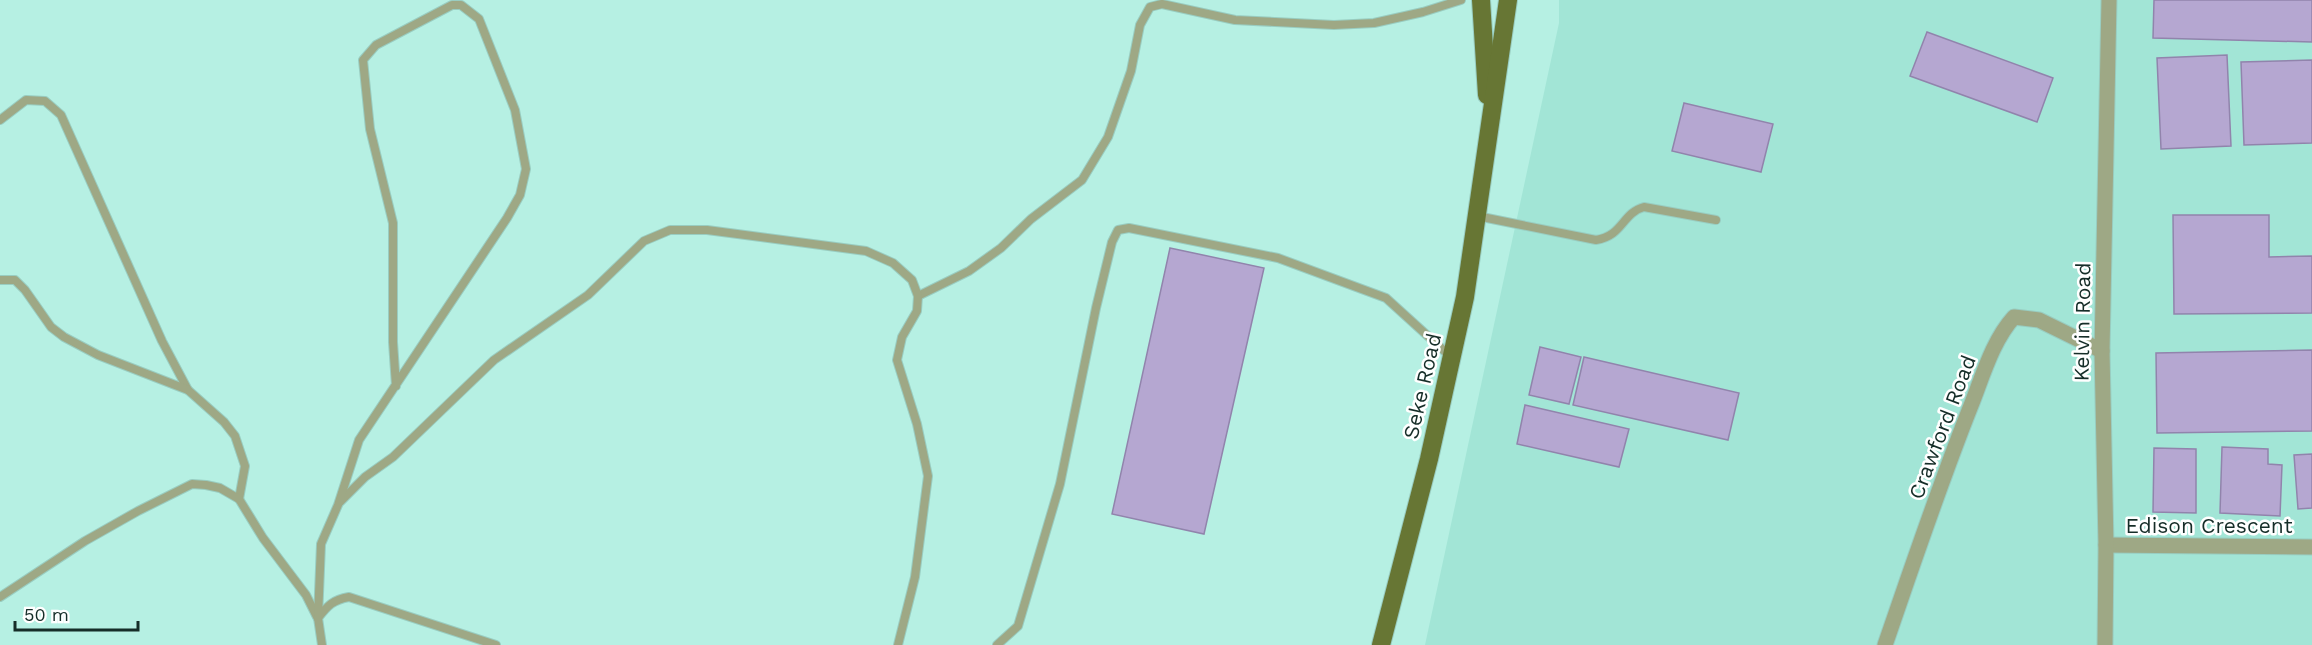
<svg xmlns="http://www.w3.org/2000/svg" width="2312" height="645" font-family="'Work Sans',sans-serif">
<rect width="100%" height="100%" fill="#b6f0e3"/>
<!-- built -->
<polygon fill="#a2e5d6" points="1559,0 2312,0 2312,645 1425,645 1559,23"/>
<!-- building -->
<g fill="#b5a7d1" stroke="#9184ac" stroke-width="1.5">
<polygon points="2154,0 2312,0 2312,42 2153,38"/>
<polygon points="1927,32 2053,78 2037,122 1910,76"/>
<polygon points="2227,55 2231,146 2161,149 2157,58"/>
<polygon points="2312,60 2312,143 2244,145 2241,62"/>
<polygon points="1684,103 1773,124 1761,172 1672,151"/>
<polygon points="2173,215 2269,215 2269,257 2312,256 2312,313 2174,314"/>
<polygon points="1170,248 1264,268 1204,534 1112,514"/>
<polygon points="1540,347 1581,357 1569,404 1529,395"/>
<polygon points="2312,350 2312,431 2157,433 2156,353"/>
<polygon points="1584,357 1739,393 1728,440 1573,405"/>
<polygon points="1525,405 1629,429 1619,467 1517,444"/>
<polygon points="2222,447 2268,449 2268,464 2282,465 2280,516 2220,513"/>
<polygon points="2154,448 2196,449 2196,513 2153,512"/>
<polygon points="2312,454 2312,508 2298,509 2294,455"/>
</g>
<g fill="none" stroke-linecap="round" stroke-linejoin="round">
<defs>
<g id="service">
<polyline points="0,120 26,100 45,101 61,115 162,341 188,390"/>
<path d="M 1477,216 L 1596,240 C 1623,236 1622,213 1644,207 L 1716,220"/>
<polyline points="0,280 15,280 25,290 51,327 64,337 98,355 188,390 224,422 235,436 245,466 239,499"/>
<polyline points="918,296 969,271 1001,248 1031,219 1082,180 1108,137 1131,71 1140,25 1150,7 1162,4 1235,20 1334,25 1374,23 1423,12 1461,0"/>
<polyline points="340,502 365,477 393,457 494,360 588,295 644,241 670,230 707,230 866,251 893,263 912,280 918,296 917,311 902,337 897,360 917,424 928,476 915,577 898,645"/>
<polyline points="0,597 85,541 138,511 192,484 206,485 220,488 239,499 263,538 306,595 317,617"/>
<polyline points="318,618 321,544 338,505 359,440 507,218 520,195 526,169 515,110 479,19 461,5 452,5 376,45 363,60 370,129 393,223 393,342 396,386"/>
<path d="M 322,645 L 318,618 C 328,605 333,600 349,597 L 496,645"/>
<polyline points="997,645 1018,626 1060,484 1096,308 1112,242 1118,230 1129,228 1278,258 1386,298 1451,357"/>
</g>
<g id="minor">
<polyline points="2106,545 2312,547"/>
<path d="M 1885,645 C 1913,564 1940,483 1972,403 C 1983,375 1993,340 2014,317 L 2039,320 L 2102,351"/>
<polyline points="2105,645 2106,545 2102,351 2109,0"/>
</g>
<g id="primary">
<polyline points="1481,0 1487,95"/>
<polyline points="1381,645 1429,459 1465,297 1508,0"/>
</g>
</defs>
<!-- service casing -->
<use href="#service" stroke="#99cdc1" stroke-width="10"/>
<!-- minor casing -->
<use href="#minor" stroke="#99cdc1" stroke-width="17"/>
<!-- primary casing -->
<use href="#primary" stroke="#99cdc1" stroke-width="20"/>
<!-- service -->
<use href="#service" stroke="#9ea885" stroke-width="8"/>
<!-- minor -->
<use href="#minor" stroke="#9ea885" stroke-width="15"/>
<!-- primary -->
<use href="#primary" stroke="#677634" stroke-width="18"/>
</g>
<g text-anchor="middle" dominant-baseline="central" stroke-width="5" stroke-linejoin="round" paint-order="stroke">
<!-- street labels -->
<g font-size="21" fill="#152d28" stroke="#fff">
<text transform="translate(2082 322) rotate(-89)">Kelvin Road</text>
<text transform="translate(1422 386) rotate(-77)">Seke Road</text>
<text transform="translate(1942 427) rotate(-69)">Crawford Road</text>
<text x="2209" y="525">Edison Crescent</text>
</g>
</g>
<!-- scale -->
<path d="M15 621v9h123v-9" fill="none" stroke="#152d28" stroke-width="3"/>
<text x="24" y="621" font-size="18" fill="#152d28" stroke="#ffffff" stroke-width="4.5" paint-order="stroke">50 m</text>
</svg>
